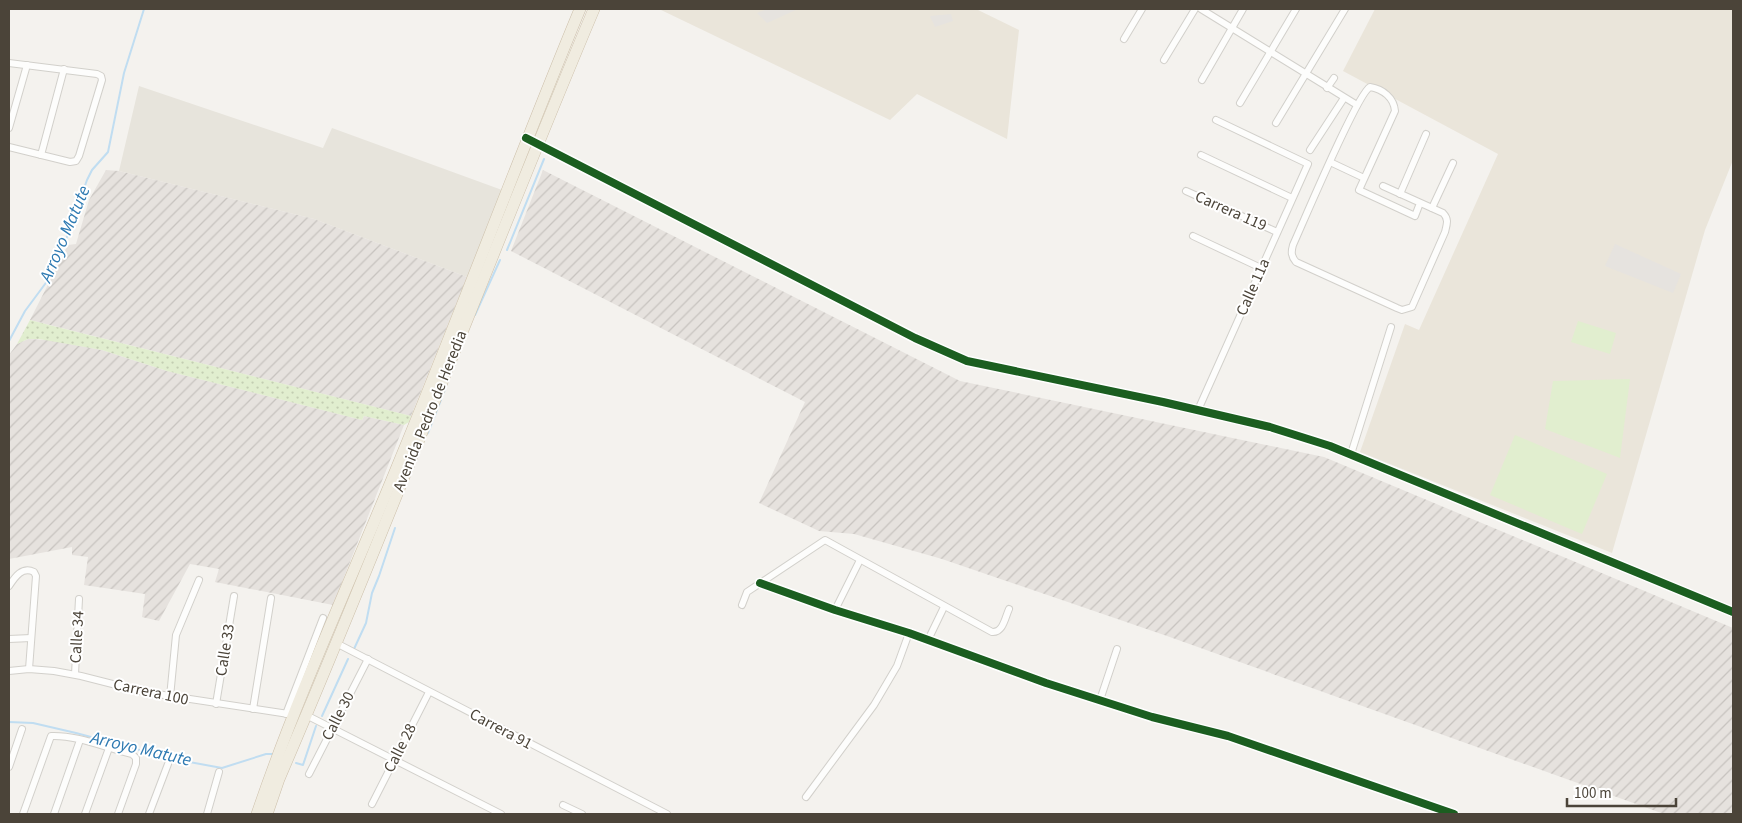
<svg xmlns="http://www.w3.org/2000/svg" width="1742" height="823" font-family="'Source Sans 3',sans-serif">
<defs>
<pattern id="industrial-furrows" width="10" height="10" patternUnits="userSpaceOnUse" patternTransform="scale(1.25)"><rect width="10" height="10" fill="#e6e2de"/><path d="M-1 1l2-2M0 10L10 0M9 11l2-2" fill="none" stroke="#c7c3bf"/></pattern>
<pattern id="grass-dots" width="8" height="8" patternUnits="userSpaceOnUse" patternTransform="scale(1.25)"><rect width="8" height="8" fill="#e1eecf"/><path d="M2 2h.1M6 6h.1" fill="none" stroke="#c3cdb2" stroke-width="1.8" stroke-linecap="round"/></pattern>
</defs>
<rect width="100%" height="100%" fill="#f4f2ee"/>
<!-- residential -->
<polygon fill="#e7e4dc" points="139,86 323,148 332,128 502,190 467,277 314,219 119,171"/>
<!-- industrial -->
<g fill="url(#industrial-furrows)">
<polygon points="106,170 119,171 314,219 467,277 411,416 30,320 68,245 76,244 89,200"/>
<polygon points="543,170 960,381 1324,457 1733,628 1733,814 1664,814 1167,636 942,559 854,534 819,531 759,503 805,402 511,251"/>
<polygon points="28,339 49,340 102,350 167,371 362,420 364,416 404,425 333,605 215,582 219,569 190,564 159,621 142,617 145,594 84,585 88,557 72,555 72,547 9,559 9,355 17,344"/>
</g>
<!-- education -->
<g fill="#eae5da">
<polygon points="659,9 976,9 1019,30 1007,139 917,94 890,120"/>
<polygon points="1375,9 1733,9 1733,160 1705,230 1612,553 1360,452 1405,324 1419,330 1498,154 1343,71"/>
</g>
<!-- grass -->
<polygon fill="url(#grass-dots)" points="30,320 57,327 411,416 409,422 404,425 364,416 362,420 167,371 102,350 39,339 28,339 17,344"/>
<!-- pitch -->
<g fill="#e1eecf">
<polygon points="1578,321 1616,333 1610,354 1571,342"/>
<polygon points="1630,379 1620,458 1545,429 1553,381"/>
<polygon points="1515,435 1607,474 1582,534 1490,495"/>
</g>
<!-- parking -->
<g fill="#e6e3df">
<polygon points="767,9 798,9 767,23 757,13"/>
<polygon points="951,14 953,21 935,27 930,16"/>
<polygon points="1615,244 1681,274 1673,293 1605,266"/>
</g>
<g fill="none" stroke-linecap="round" stroke-linejoin="round">
<!-- stream -->
<g stroke="#c0ddf1" stroke-width="2">
<polyline points="507,250 544,159"/>
<polyline points="475,315 500,260"/>
<polyline points="9,341 25,311 48,280 63,248 87,180 92,170 108,152 124,73 144,9"/>
<polyline points="428,433 446,387"/>
<polyline points="354,649 366,623 372,593 379,576 395,528"/>
<polyline points="322,716 348,659"/>
<polyline points="9,722 33,723 76,733 173,759 222,768 266,754 272,754"/>
<polyline points="296,763 303,765 316,726"/>
</g>
<defs>
<g id="minor">
<polyline points="1201,9 1357,105"/>
<polyline points="1124,39 1142,9"/>
<polyline points="1164,60 1195,9"/>
<polyline points="9,63 97,74 101,76 102,80 79,156 76,161 70,162 9,147"/>
<polyline points="1202,80 1243,9"/>
<polyline points="1327,88 1334,78"/>
<polyline points="1240,103 1296,9"/>
<polyline points="1276,123 1345,9"/>
<polyline points="9,128 27,65"/>
<polyline points="537,143 915,338 967,361 1163,402 1270,427 1330,446 1733,612"/>
<polyline points="1310,150 1344,98"/>
<polyline points="41,155 64,69"/>
<polyline points="1201,155 1292,198"/>
<polyline points="1330,162 1364,178"/>
<path d="M 1383,186 L 1443,213 C 1449,219 1447,224 1445,232 L 1412,307 L 1402,310 L 1397,308 L 1296,262 C 1291,256 1291,252 1293,245 C 1303,223 1357,94 1370,87 C 1383,89 1394,98 1395,111 L 1359,190 L 1415,216 L 1420,203"/>
<polyline points="1186,191 1277,232"/>
<polyline points="1400,194 1426,134"/>
<polyline points="1432,208 1453,163"/>
<polyline points="1193,236 1261,268"/>
<polyline points="1198,410 1308,164 1216,120"/>
<polyline points="1351,454 1391,327"/>
<polyline points="760,583 835,610 909,633 1046,683 1152,717 1228,736 1454,814"/>
<path d="M 9,586 C 15,577 22,566 34,572 L 36,576 L 29,669"/>
<path d="M 742,605 L 747,592 L 825,540 L 992,632 C 1003,633 1005,618 1009,609"/>
<polyline points="835,610 860,560"/>
<polyline points="9,639 31,638"/>
<polyline points="928,640 944,607"/>
<polyline points="336,643 667,814"/>
<polyline points="9,671 29,669 54,671 81,676 144,692 295,715"/>
<polyline points="75,674 79,599"/>
<polyline points="170,697 176,635 199,580"/>
<polyline points="1100,700 1117,649"/>
<polyline points="216,704 234,596"/>
<polyline points="253,709 271,598"/>
<polyline points="286,714 323,618"/>
<polyline points="306,715 501,814"/>
<polyline points="9,767 22,729"/>
<polyline points="309,774 368,659"/>
<polyline points="806,797 874,705 897,666 909,633"/>
<polyline points="372,804 429,692"/>
<polyline points="563,805 582,814"/>
<path d="M 23,814 L 51,736 C 78,735 106,748 132,754 L 136,758 L 136,764 L 118,814"/>
<polyline points="54,814 80,740"/>
<polyline points="85,814 109,748"/>
<polyline points="149,814 168,764"/>
<polyline points="207,814 219,772"/>
</g>
<g id="trunk">
<path d="M 257,814 C 297,696 350,582 397,467 C 460,315 517,161 580,9"/>
<path d="M 267,814 L 279,779 C 389,524 486,265 594,9"/>
</g>
</defs>
<!-- minor casing -->
<use href="#minor" stroke="#d2d0cb" stroke-width="8"/>
<!-- trunk casing -->
<use href="#trunk" stroke="#ccbfa9" stroke-width="12"/>
<!-- minor -->
<use href="#minor" stroke="#fdfdfc" stroke-width="6"/>
<!-- trunk -->
<use href="#trunk" stroke="#f0ece0" stroke-width="11"/>
<defs>
<g id="cycleway">
<polyline points="526,138 915,338 967,361 1163,402 1270,427 1330,446 1733,612"/>
<polyline points="760,583 835,610 909,633 1046,683 1152,717 1228,736 1454,814"/>
</g>
</defs>
<!-- cycleway casing -->
<use href="#cycleway" stroke="#fff" stroke-width="11"/>
<!-- cycleway -->
<use href="#cycleway" stroke="#1b5e20" stroke-width="8"/>
</g>
<g text-anchor="middle" dominant-baseline="central" stroke-width="4" stroke-linejoin="round" paint-order="stroke">
<!-- street labels -->
<g font-size="16" fill="#4b4439" stroke="#fff">
<text transform="translate(1231 211) rotate(24)">Carrera 119</text>
<text transform="translate(1253 287) rotate(-66)">Calle 11a</text>
<text transform="translate(430 411) rotate(-68)">Avenida Pedro de Heredia</text>
<text transform="translate(77 637) rotate(-87)">Calle 34</text>
<text transform="translate(225 650) rotate(-81)">Calle 33</text>
<text transform="translate(151 692) rotate(12)">Carrera 100</text>
<text transform="translate(338 716) rotate(-63)">Calle 30</text>
<text transform="translate(501 729) rotate(28)">Carrera 91</text>
<text transform="translate(400 748) rotate(-63)">Calle 28</text>
</g>
<!-- water labels -->
<g font-size="18" font-style="italic" fill="#2e7ab2" stroke="#fff">
<text transform="translate(65 234) rotate(-67)">Arroyo Matute</text>
<text transform="translate(141 749) rotate(13)">Arroyo Matute</text>
</g>
</g>
<!-- border -->
<rect width="1742" height="823" fill="none" stroke="#4b4439" stroke-width="20"/>
<!-- scale -->
<path d="M1567 798v8h109v-8" fill="none" stroke="#4b4439" stroke-width="2.5"/>
<text x="1574" y="798" font-size="15" fill="#4b4439" stroke="#ffffff" stroke-width="4" paint-order="stroke">100 m</text>
</svg>
